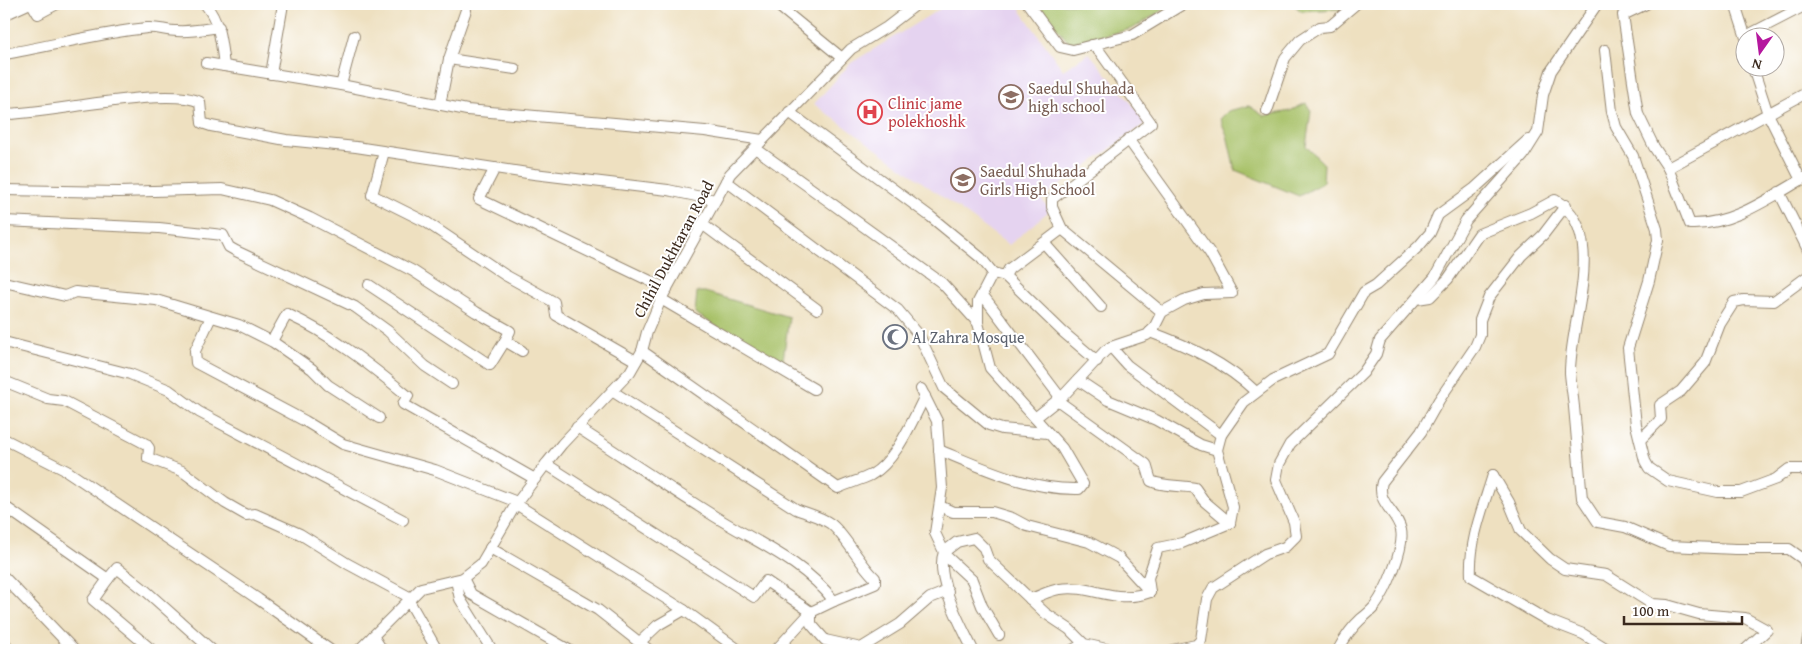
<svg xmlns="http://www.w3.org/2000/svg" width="1812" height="654" font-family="'Gentium Book Plus',serif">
<rect width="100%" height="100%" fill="#fff"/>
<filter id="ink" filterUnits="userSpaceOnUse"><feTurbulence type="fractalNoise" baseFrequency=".02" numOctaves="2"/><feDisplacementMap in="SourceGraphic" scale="10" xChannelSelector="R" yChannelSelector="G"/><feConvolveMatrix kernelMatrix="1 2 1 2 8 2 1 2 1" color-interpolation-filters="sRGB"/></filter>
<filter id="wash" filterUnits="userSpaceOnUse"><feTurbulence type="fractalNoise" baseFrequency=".0096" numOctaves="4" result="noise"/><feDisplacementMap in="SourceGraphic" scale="20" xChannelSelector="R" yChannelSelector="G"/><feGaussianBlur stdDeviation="1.12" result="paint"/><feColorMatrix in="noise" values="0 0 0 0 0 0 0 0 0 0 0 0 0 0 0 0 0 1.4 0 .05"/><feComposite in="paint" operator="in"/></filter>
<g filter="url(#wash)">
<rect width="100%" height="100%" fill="#eee0c0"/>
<!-- built -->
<polygon fill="#e5d3f0" points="952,4 1016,4 1063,70 1089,53 1147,122 1041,199 1050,210 1009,245 814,104 851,63 943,7"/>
<!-- green -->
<g fill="#a7c167" stroke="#717642">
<polygon points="1038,4 1167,4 1168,7 1132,29 1069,43"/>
<polygon points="1293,4 1355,4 1339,9 1301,11"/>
<polygon points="1306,103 1311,111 1306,146 1324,164 1323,183 1299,196 1235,170 1227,135 1220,119 1228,111 1249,106 1264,116 1290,111"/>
<polygon points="697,292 705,292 789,317 782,367 695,313"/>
</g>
</g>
<g filter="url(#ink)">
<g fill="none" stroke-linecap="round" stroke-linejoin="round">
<defs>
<g id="minor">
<polyline points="32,4 38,14 57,4"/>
<path d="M 205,4 C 220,22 221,42 224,66"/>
<polyline points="776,4 842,58"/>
<polyline points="1028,4 1060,47 1073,50 1132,35 1183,4"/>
<path d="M 1646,4 L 1623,15 L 1638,114 L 1654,147 L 1668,168 L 1690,224 C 1732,226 1772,196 1808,176"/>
<polyline points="1735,4 1746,38"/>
<polyline points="4,15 28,4"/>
<polyline points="1746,36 1808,4"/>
<polyline points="1605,50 1612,112 1616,127 1633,156 1657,229 1658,240 1649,281 1628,348 1636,425 1645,461 1649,468 1668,481 1718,492 1741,492 1776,479 1789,469 1802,469 1808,473"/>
<path d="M 4,54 C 52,46 98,33 147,28 C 158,27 166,31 177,31 C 191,32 205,29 219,27"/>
<polyline points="449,59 515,69"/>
<polyline points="206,63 341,85 467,110 705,131 762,140"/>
<polyline points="1753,68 1768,114 1801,180"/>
<polyline points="271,74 283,4"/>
<polyline points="341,85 354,36"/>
<polyline points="440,105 449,59 466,10"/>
<polyline points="1267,111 1285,58 1300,40 1320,27 1330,26 1356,4"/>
<path d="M 789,112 L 931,217 L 981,258 L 993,273 L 978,302 L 978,323 L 990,368 L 1062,448 L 1083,484 L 1079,489 C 1029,490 985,469 939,450"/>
<path d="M 4,114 C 48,114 166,86 200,102 L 202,123 L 211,126 L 286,140 L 356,147 L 534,174 L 668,190 L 715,200"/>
<polyline points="755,148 942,283 978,323"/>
<polyline points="384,152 372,195 426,222 505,275 554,302 556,315 636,361"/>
<polyline points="495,168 479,199 667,289"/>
<polyline points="1668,168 1808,92"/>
<polyline points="726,181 898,310 919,335 944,388 989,425 1002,429 1048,433"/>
<polyline points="4,190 119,192 222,189 270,200 310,218 413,271 476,312 510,331 505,341 522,351"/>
<polyline points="1779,192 1808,250"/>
<polyline points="4,221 159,228 223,235 229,247 236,251 355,307 388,331 425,366 452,384"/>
<polyline points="702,224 817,309"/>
<polyline points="1062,229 1162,312"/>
<polyline points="1044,243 1101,307"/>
<polyline points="993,273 1005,276 1009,269 1062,229 1052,207 1052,199 1151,123 1100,52 1092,45"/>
<polyline points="1005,276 1063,332 1097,361"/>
<polyline points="4,282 65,296 75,292 156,300 239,325 273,342 312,369 328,385 379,418"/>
<polyline points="369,285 490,365 505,341"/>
<polyline points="982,294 1060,397"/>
<polyline points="661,299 814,389"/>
<path d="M 1417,299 L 1430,297 L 1448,279 L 1479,234 L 1531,213 L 1555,200 C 1610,230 1569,324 1570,373 C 1571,385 1573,396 1574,407 C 1577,438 1579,468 1582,498 L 1598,522 L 1625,527 L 1669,546 L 1736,549 L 1789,549 L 1803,559 L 1808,571"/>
<polyline points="211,317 195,351 196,363 305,421 343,444 435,470 517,502"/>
<path d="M 1150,332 C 1188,346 1226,363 1256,392"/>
<path d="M 272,341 L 287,314 C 331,334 370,365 408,396 L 403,404 L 535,479"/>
<polyline points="4,342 130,374 169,390 199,412 403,520"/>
<polyline points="1111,347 1127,365 1221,435"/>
<path d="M 642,351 L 838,488 C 849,483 861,480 871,475 C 896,461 912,421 925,396"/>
<polyline points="1078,380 1108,400 1156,420 1201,445 1217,450"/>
<polyline points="4,381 48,399 64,401 146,444 149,448 148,458 182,471 225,503 246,515 255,514 300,534 348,564 411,598"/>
<polyline points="921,389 937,421 942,488 935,533 946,556 972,580 982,606 999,635"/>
<path d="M 612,391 L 796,509 C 808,514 820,516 831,524 C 844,534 860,564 875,578 L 875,584 L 834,601"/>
<path d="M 1057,400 L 1146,464 L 1151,481 C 1164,487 1180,485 1195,488 L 1204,501 L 1230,523"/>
<polyline points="1035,418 1064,395 1105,351 1111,347 1147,335 1154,328 1162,312 1184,300 1204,294 1232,293 1210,253 1128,139"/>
<path d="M 577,427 C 622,456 666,486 711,514 C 753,541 803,560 834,601 L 811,612 L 776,650"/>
<polyline points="4,439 67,471 258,599 330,650"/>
<polyline points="1640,440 1661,419 1660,405 1681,391 1705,363 1720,324 1734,302 1744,300 1774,301 1808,276"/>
<polyline points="546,464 754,597 766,581 811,612"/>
<polyline points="1493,475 1509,502 1521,531 1550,559 1565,569 1606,575 1652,604 1667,605 1699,614 1745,618 1767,630 1745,650"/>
<path d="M 1493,475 C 1483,508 1469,541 1471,576 L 1547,620 L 1583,634 L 1609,650"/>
<polyline points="516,504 684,610 739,650"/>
<polyline points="4,506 108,579 117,568 146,591 212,650"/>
<polyline points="940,506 953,512 992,512 1012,518 1027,526 1089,542 1119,558 1150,592"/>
<polyline points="490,548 598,610 649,650"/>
<polyline points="4,577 74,650"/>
<polyline points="463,578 471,594 569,650"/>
<polyline points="108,579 93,600 152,650"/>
<polyline points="456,580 460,599 492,650"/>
<path d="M 1030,599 C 1040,596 1050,590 1060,589 C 1093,584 1114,605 1150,592 L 1148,578 L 1158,548 L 1182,543 L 1230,523 L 1233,507 L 1217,450 L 1221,435 L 1244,402 L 1273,380 L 1328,354 L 1364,292 L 1376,285 L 1419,246 L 1430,233 L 1438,215 L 1475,188 L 1528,140 L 1532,140"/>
<polyline points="409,601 437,650"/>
<polyline points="811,612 811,624 825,640 861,648 900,624 930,598 948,591"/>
<polyline points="373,636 382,650"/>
<polyline points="4,642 10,650"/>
<polyline points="640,642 658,625 684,610"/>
<polyline points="359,650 421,588 463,578 481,564 516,504 546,464 562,444 630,372 642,351 647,332 661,299 730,174 851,49 887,27 917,4"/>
<path d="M 973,650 C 962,627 934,578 944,552 L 957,542 L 974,538 L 984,548 L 988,559 L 1045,613 L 1069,629 L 1084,644 L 1111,650"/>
<polyline points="1072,650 1084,644"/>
<polyline points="1172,650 1196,645 1201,640 1207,599 1213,588 1265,554 1285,547 1296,536 1294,522 1276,480 1279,464 1290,444 1363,373 1376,354 1380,340 1435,277 1466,220 1523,156 1538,132 1543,95 1551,71 1597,4"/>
<path d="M 1338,650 C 1344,639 1351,628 1361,619 C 1366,615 1371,611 1375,606 C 1386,591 1405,548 1401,530 C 1397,511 1376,503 1382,482 L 1421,432 L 1439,400 L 1475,347 L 1480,335 L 1480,320 L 1489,297 L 1521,256 L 1543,235 L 1566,205"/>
<polyline points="1806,650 1808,638"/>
</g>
</defs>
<!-- minor casing -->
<use href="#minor" stroke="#94856f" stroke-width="12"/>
<!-- minor -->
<use href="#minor" stroke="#fff" stroke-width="10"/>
</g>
</g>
<!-- icons -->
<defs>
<symbol id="school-ring" viewBox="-11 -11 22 22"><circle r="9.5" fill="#fff" stroke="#8d6e63" stroke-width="1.5"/><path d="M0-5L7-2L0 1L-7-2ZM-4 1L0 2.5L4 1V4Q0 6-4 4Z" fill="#8d6e63"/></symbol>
<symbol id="hospital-ring" viewBox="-11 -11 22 22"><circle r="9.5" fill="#fff" stroke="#e0444e" stroke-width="1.5"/><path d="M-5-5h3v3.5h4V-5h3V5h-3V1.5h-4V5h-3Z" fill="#e0444e"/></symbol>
<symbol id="mosque-ring" viewBox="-11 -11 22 22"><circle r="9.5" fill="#fff" stroke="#6b7280" stroke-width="1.5"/><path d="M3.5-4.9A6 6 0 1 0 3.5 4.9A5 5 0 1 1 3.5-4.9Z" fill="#6b7280"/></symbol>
</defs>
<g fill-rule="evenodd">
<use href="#school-ring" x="997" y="83" width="28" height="28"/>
<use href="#hospital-ring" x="856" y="98" width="28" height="28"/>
<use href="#school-ring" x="949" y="166" width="28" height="28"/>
<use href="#mosque-ring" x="881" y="323" width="28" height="28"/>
</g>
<g text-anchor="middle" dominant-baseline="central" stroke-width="4" stroke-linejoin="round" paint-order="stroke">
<!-- education labels -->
<g font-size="16" fill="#785e54" stroke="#fff" text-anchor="start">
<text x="1028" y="88">Saedul Shuhada<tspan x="1028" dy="18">high school</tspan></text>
<text x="980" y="171">Saedul Shuhada<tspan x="980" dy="18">Girls High School</tspan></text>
</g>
<!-- health labels -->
<g font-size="16" fill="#be3a42" stroke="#fff" text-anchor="start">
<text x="888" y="103">Clinic jame<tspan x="888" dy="18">polekhoshk</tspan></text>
</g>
<!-- street labels -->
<g font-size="16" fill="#3b2a1e" stroke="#fff">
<text transform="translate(673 249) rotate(-62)">Chihil Dukhtaran Road</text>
</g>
<!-- worship labels -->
<g font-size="16" fill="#5b616d" stroke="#fff" text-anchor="start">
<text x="912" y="337">Al Zahra Mosque</text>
</g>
</g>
<!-- margin -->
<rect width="1812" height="654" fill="none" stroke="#fff" stroke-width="20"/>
<!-- north arrow -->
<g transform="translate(1760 52) rotate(194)"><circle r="24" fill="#ffffff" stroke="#b1aaa5"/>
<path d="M0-4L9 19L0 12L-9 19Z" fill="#b5179e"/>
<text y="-8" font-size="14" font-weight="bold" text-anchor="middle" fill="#3b2a1e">N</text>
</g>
<!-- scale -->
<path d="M1624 616v8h118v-8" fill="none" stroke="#3b2a1e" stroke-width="2.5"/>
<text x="1632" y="616" font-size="15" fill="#3b2a1e" stroke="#ffffff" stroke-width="4" paint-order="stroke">100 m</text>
</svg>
